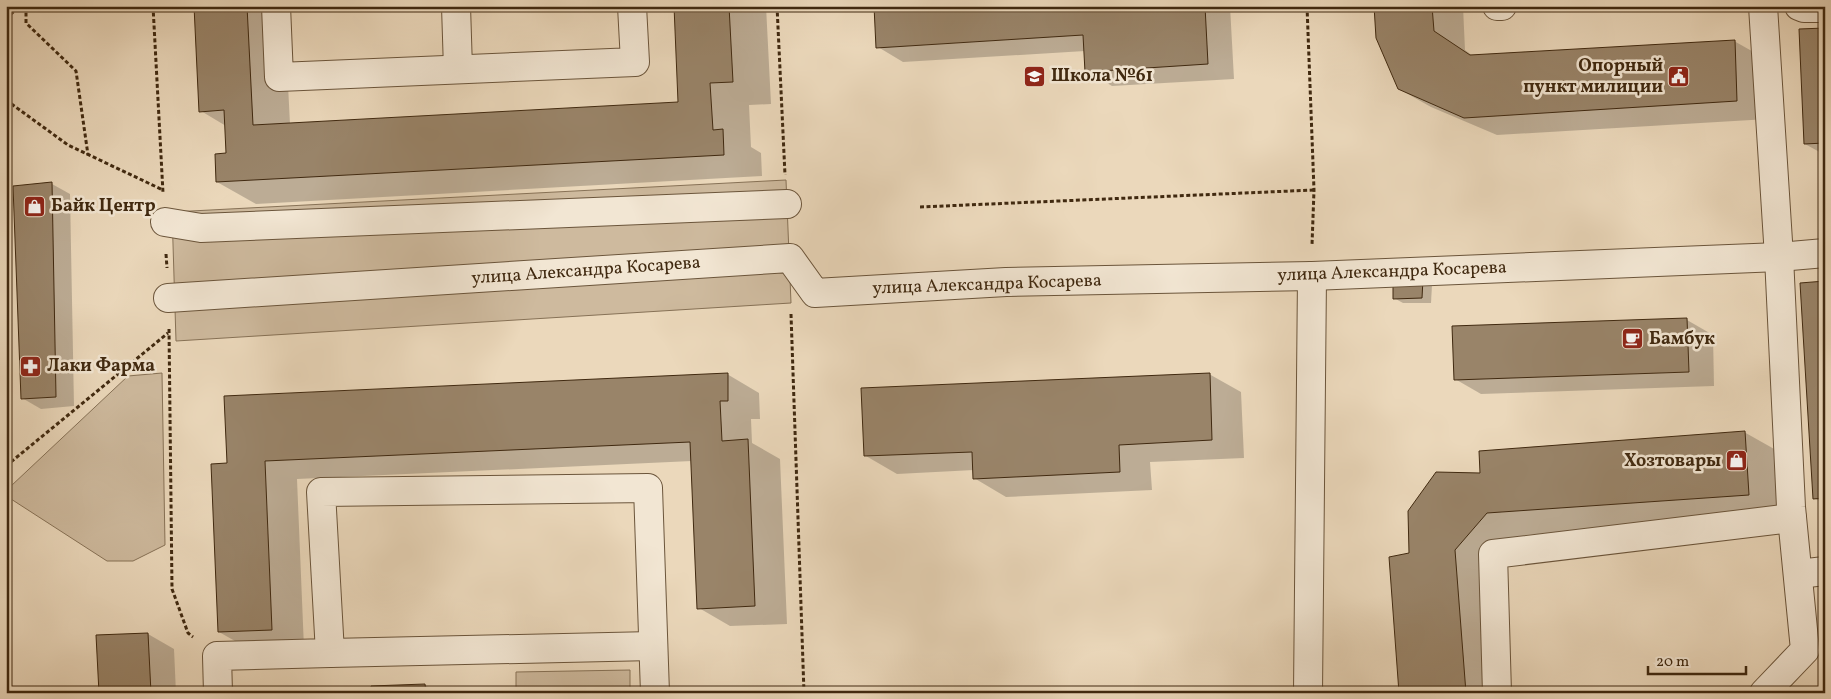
<svg xmlns="http://www.w3.org/2000/svg" width="1831" height="699" font-family="Vollkorn,serif">
<rect width="100%" height="100%" fill="#ebd8bb"/>
<filter id="stains"><feTurbulence type="fractalNoise" baseFrequency=".004" numOctaves="4"/><feColorMatrix values="0 0 0 0 .2 0 0 0 0 .09 0 0 0 0 .02 0 0 0 .5 -.17"/></filter>
<radialGradient id="worn" r=".72"><stop offset=".6" stop-color="#630" stop-opacity="0"/><stop offset="1" stop-color="#630" stop-opacity=".3"/></radialGradient>
<!-- green -->
<g fill="#ceba9e" stroke="#877257">
<polygon points="786,180 791,303 176,341 172,212"/>
<polygon points="162,373 165,545 133,561 107,561 11,499 11,486 128,376"/>
<polygon points="630,670 630,693 516,693 516,672"/>
</g>
<!-- shadow -->
<g fill="#0003">
<polygon points="195,6 284,6 290,124 680,103 675,6 766,6 771,104 749,105 751,147 761,153 762,176 256,204 217,182 228,154 226,126 201,111"/>
<polygon points="875,6 1230,6 1234,79 1112,86 1087,71 1085,51 903,62 878,47"/>
<polygon points="1376,6 1463,6 1465,50 1473,56 1734,41 1766,59 1768,119 1497,135 1431,107 1399,89"/>
<polygon points="1825,29 1825,155 1805,144"/>
<polygon points="52,184 70,194 74,406 41,409 22,398"/>
<polygon points="1423,280 1432,285 1431,303 1403,303 1394,298"/>
<polygon points="1825,283 1825,504 1814,498"/>
<polygon points="1687,320 1713,335 1714,386 1481,394 1455,379"/>
<polygon points="727,374 759,393 760,419 751,419 752,443 780,459 787,624 730,626 699,608 692,461 297,479 304,648 251,650 219,632 228,464"/>
<polygon points="1209,374 1241,392 1244,458 1150,462 1152,490 1006,497 974,478 974,470 897,474 866,456"/>
<polygon points="1744,432 1783,454 1787,517 1526,535 1494,572 1503,693 1400,693 1410,554 1482,474"/>
<polygon points="148,634 174,649 176,693 100,693"/>
<polygon points="425,685 438,693 373,693 373,687"/>
</g>
<!-- building -->
<g fill="#998469" stroke="#402910">
<polygon points="194,6 247,6 253,125 678,102 674,6 729,6 733,82 710,83 713,130 723,129 724,155 216,182 215,154 226,153 224,110 199,112"/>
<polygon points="874,6 1205,6 1208,64 1085,72 1083,35 876,48"/>
<polygon points="1374,6 1432,6 1434,31 1470,55 1735,40 1737,101 1464,118 1398,89 1376,38"/>
<polygon points="1825,28 1825,143 1804,144 1799,29"/>
<polygon points="52,182 56,397 21,399 13,186"/>
<polygon points="1393,279 1423,279 1422,298 1393,299"/>
<polygon points="1825,281 1825,498 1813,499 1800,283"/>
<polygon points="1687,318 1689,372 1454,380 1452,326"/>
<polygon points="728,373 728,401 720,401 722,441 748,439 755,606 697,609 690,442 265,461 272,630 218,632 211,464 227,463 224,396"/>
<polygon points="1210,373 1212,440 1119,445 1120,472 973,479 972,452 864,456 861,388"/>
<polygon points="1745,431 1749,495 1487,513 1455,550 1466,693 1399,693 1389,557 1409,553 1408,511 1436,472 1480,473 1479,451"/>
<polygon points="148,633 151,693 99,693 96,635"/>
<polygon points="425,684 426,693 372,693 371,686"/>
</g>
<g fill="none" stroke-linecap="round" stroke-linejoin="round">
<defs>
<g id="minor">
<polyline points="276,6 279,77 635,62 632,6"/>
<polyline points="456,6 458,69"/>
<polyline points="1497,6 1502,6"/>
<polyline points="1763,6 1779,257 1791,507 1805,650 1764,693"/>
<polyline points="1799,6 1804,8 1825,8"/>
<polyline points="165,222 201,228 787,204"/>
<polyline points="168,298 790,258 815,293 1006,282 1312,276 1779,257 1825,253"/>
<polyline points="1798,574 1825,571"/>
<polyline points="330,653 653,646"/>
<polyline points="218,693 217,656 330,653 321,492 648,488 655,693"/>
<polyline points="1308,693 1312,276"/>
<polyline points="1497,693 1493,554 1792,518"/>
</g>
</defs>
<!-- minor casing -->
<use href="#minor" stroke="#6b553b" stroke-width="30"/>
<!-- path -->
<g stroke="#402910" stroke-width="3" stroke-dasharray="4 2.5" stroke-linecap="butt">
<polyline points="26,6 26,23 76,71 88,155"/>
<polyline points="153,6 163,193"/>
<polyline points="777,6 785,175"/>
<polyline points="1307,6 1314,190 1312,245"/>
<polyline points="6,19 19,6"/>
<polyline points="6,100 68,145 163,190"/>
<polyline points="920,207 1314,190"/>
<polyline points="166,254 167,268"/>
<polyline points="791,314 804,693"/>
<polyline points="169,329 172,589 188,633 193,637"/>
<polyline points="6,466 168,333"/>
</g>
<!-- minor -->
<use href="#minor" stroke="#f2e6d3" stroke-width="28"/>
</g>
<!-- icons -->
<defs>
<symbol id="school-square" viewBox="-11 -11 22 22"><rect x="-9" y="-9" width="18" height="18" rx="4" fill="#8f2418" stroke="#f2e6d3"/><path d="M0-5L7-2L0 1L-7-2ZM-4 1L0 2.5L4 1V4Q0 6-4 4Z" fill="#fff"/></symbol>
<symbol id="civic-square" viewBox="-11 -11 22 22"><rect x="-9" y="-9" width="18" height="18" rx="4" fill="#8f2418" stroke="#f2e6d3"/><path d="M-.6-6.5H3V-4.5H.6V-3L4-1V1h2V6H-6V1h2V-1L-.6-3ZM-1.2 2.5V6h2.4V2.5Z" fill="#fff"/></symbol>
<symbol id="shop-square" viewBox="-11 -11 22 22"><rect x="-9" y="-9" width="18" height="18" rx="4" fill="#8f2418" stroke="#f2e6d3"/><path d="M-5-2.5h2.3a2.7 3.5 0 0 1 5.4 0H5L5.5 6h-11ZM-1.5-2.5h3a1.5 2.3 0 0 0-3 0Z" fill="#fff"/></symbol>
<symbol id="cafe-square" viewBox="-11 -11 22 22"><rect x="-9" y="-9" width="18" height="18" rx="4" fill="#8f2418" stroke="#f2e6d3"/><path d="M-5.5-4.5H6V0H3Q3 3.5 0 3.5H-2.5Q-5.5 3.5-5.5 0ZM3-3.2v2h1.7v-2ZM-6 4.5H4V6H-6Z" fill="#fff"/></symbol>
<symbol id="pharmacy-square" viewBox="-11 -11 22 22"><rect x="-9" y="-9" width="18" height="18" rx="4" fill="#8f2418" stroke="#f2e6d3"/><path d="M-2-6h4v4h4v4h-4v4h-4v-4h-4v-4h4Z" fill="#fff"/></symbol>
</defs>
<g fill-rule="evenodd">
<use href="#school-square" x="1022" y="64" width="25" height="25"/>
<use href="#civic-square" x="1666" y="64" width="25" height="25"/>
<use href="#shop-square" x="22" y="194" width="25" height="25"/>
<use href="#cafe-square" x="1620" y="326" width="25" height="25"/>
<use href="#pharmacy-square" x="18" y="354" width="25" height="25"/>
<use href="#shop-square" x="1724" y="448" width="25" height="25"/>
</g>
<g text-anchor="middle" dominant-baseline="central" stroke-width="5" stroke-linejoin="round" paint-order="stroke">
<!-- poi labels -->
<g font-size="18" font-weight="bold" fill="#402910" stroke="#f2e6d3" text-anchor="start">
<text x="1663" y="66" text-anchor="end">Опорный<tspan x="1663" dy="21">пункт милиции</tspan></text>
<text x="1051" y="76">Школа №61</text>
<text x="51" y="206">Байк Центр</text>
<text x="1649" y="339">Бамбук</text>
<text x="47" y="366">Лаки Фарма</text>
<text x="1721" y="461" text-anchor="end">Хозтовары</text>
</g>
<!-- street labels -->
<g font-size="18" fill="#402910" stroke="#f2e6d3">
<text transform="translate(586 271) rotate(-4)">улица Александра Косарева</text>
<text transform="translate(1392 272) rotate(-2)">улица Александра Косарева</text>
<text transform="translate(987 285) rotate(-2)">улица Александра Косарева</text>
</g>
</g>
<!-- margin -->
<rect width="1831" height="699" fill="none" stroke="#ebd8bb" stroke-width="25"/>
<rect x="8" y="8" width="1816" height="684" fill="none" stroke="#402910" stroke-width="2.5"/>
<rect x="12" y="12" width="1806" height="674" fill="none" stroke="#402910"/>
<!-- scale -->
<path d="M1648 666v8h98v-8" fill="none" stroke="#402910" stroke-width="2.5"/>
<text x="1656" y="666" font-size="15" fill="#402910" stroke="#f2e6d3" stroke-width="4" paint-order="stroke">20 m</text>
<rect width="100%" height="100%" filter="url(#stains)"/>
<rect width="100%" height="100%" fill="url(#worn)"/>
</svg>
